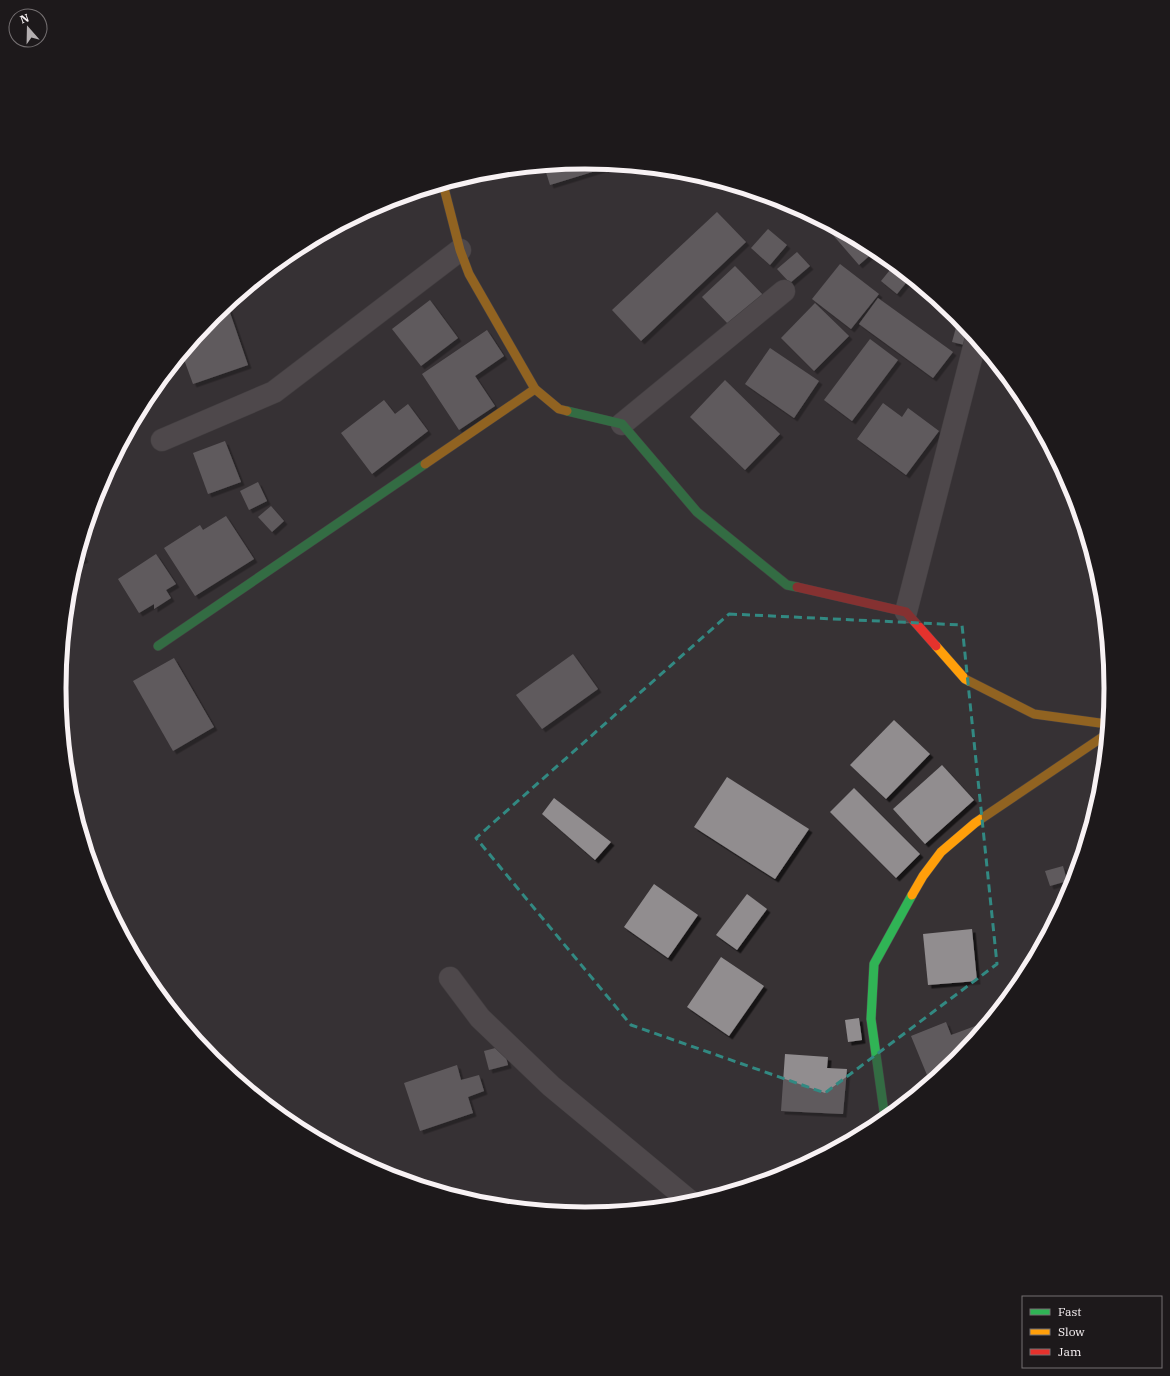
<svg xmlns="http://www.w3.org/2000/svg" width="1170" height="1376" font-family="'IBM Plex Serif',serif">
<defs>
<filter id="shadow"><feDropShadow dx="3.5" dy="3.5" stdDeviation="0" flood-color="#0009"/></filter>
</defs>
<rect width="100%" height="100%" fill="#373234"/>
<!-- building -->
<g fill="#918d8f" filter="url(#shadow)">
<polygon points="585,162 600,164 602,169 550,185 544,166"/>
<polygon points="717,212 746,242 641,341 612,310"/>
<polygon points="820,220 821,220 876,250 859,265"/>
<polygon points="768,229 787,245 770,265 751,248"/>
<polygon points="797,252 810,266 790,283 777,269"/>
<polygon points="840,264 879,294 851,329 812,299"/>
<polygon points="894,265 910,278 897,294 881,281"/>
<polygon points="735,266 765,297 732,328 702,297"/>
<polygon points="878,298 953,352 933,378 859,324"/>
<polygon points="430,300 458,338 421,366 392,329"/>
<polygon points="815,303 849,336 814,371 781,338"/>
<polygon points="227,304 248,365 193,384 182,354 213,316"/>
<polygon points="957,324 965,326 972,335 969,346 952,342"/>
<polygon points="487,330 504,356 475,376 495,406 459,430 422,374"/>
<polygon points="870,339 898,360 852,421 824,400"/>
<polygon points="770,348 819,381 794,418 745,384"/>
<polygon points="725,380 780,434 745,470 690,417"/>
<polygon points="384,400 395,414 408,404 428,431 372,474 341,433"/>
<polygon points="883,403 902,417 908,408 939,431 906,475 857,439"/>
<polygon points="225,441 241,482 208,494 193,453"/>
<polygon points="258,482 267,501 249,510 240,491"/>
<polygon points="271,506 284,521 272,532 258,517"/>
<polygon points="226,516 254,559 195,596 164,548 200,525 203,530"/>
<polygon points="80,548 85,559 76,563"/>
<polygon points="156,554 176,584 166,590 171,598 154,609 154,604 139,613 118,579"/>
<polygon points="573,654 598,689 542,729 516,695"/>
<polygon points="174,658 214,727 173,751 133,681"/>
<polygon points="894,720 930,754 886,799 850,765"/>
<polygon points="942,765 974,800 925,844 893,809"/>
<polygon points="727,777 809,829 775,879 694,827"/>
<polygon points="854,788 920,854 896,878 830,812"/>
<polygon points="554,798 611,842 595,860 542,814"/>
<polygon points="1063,866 1067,881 1050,886 1045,871"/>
<polygon points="654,884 698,915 668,958 624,927"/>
<polygon points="747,894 767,909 737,950 716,935"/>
<polygon points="972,929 977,981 928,985 923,934"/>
<polygon points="721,957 764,986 729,1036 687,1007"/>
<polygon points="859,1018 862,1040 848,1042 845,1020"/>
<polygon points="946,1022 951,1035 978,1025 980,1031 951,1065 927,1075 911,1036"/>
<polygon points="503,1046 508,1065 489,1070 484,1051"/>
<polygon points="785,1054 828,1057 827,1068 847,1069 843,1114 781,1111"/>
<polygon points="457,1065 461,1080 479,1075 484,1091 468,1097 473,1113 420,1131 404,1083"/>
</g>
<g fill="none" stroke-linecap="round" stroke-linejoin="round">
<defs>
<g id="street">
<polyline points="622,424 784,291"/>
<polyline points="162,440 274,392 460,250"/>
<polyline points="906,612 976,339"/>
<polyline points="450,978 480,1018 551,1086 692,1203"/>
</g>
<g id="fast">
<polyline points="567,411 622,424 697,512 787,585 797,587"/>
<polyline points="158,646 425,464"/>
<polyline points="885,1119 871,1019 874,964 912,895"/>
</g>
<g id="slow">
<polyline points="443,184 460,250 469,274 535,389 559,409 567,411"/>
<polyline points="425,464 535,389"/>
<polyline points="936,646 965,679 1034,714 1107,724"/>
<polyline points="912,895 923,876 941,852 975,823 1107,734"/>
</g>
<polyline id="jam" points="797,587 906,612 936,646"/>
</defs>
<!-- street casing -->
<use href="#street" stroke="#524e50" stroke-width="23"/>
<!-- fast casing -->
<use href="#fast" stroke="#524e50" stroke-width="10"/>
<!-- slow casing -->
<use href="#slow" stroke="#524e50" stroke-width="10"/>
<!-- jam casing -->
<use href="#jam" stroke="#524e50" stroke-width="10"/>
<!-- street -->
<use href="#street" stroke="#6a6566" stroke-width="22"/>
<!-- fast -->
<use href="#fast" stroke="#30b455" stroke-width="9"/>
<!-- slow -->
<use href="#slow" stroke="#ff9f0a" stroke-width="9"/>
<!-- jam -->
<use href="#jam" stroke="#e5322d" stroke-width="9"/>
</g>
<!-- marked area -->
<path d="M0 0H1170V1376H0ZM 729,614 L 962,625 L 997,964 L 825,1093 L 631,1025 L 476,838 Z" fill="#373234" fill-opacity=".55" fill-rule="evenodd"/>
<path fill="none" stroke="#328982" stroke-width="3" stroke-dasharray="8 5" stroke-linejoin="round" d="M 729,614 L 962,625 L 997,964 L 825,1093 L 631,1025 L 476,838 Z"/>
<!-- crop -->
<path d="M0 0H1170V1376H0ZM66 688a519 519 0 1 1 1038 0a519 519 0 1 1-1038 0Z" fill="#1d191b" fill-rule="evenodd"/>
<path fill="none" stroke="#f8f2f4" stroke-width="5" d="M66 688a519 519 0 1 1 1038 0a519 519 0 1 1-1038 0Z"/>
<!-- legend -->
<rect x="1022" y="1296" width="140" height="72" fill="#1d191b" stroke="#757072"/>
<rect x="1030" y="1309" width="20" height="6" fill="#30b455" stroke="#757072"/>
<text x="1058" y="1316" font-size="12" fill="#f8f2f4">Fast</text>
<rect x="1030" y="1329" width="20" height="6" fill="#ff9f0a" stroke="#757072"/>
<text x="1058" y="1336" font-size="12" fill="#f8f2f4">Slow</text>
<rect x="1030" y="1349" width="20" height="6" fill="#e5322d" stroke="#757072"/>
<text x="1058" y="1356" font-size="12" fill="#f8f2f4">Jam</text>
<!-- north arrow -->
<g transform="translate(28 28) rotate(340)"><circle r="19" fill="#1d191b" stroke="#757072"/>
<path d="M0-3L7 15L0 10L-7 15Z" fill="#b4afb1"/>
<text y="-6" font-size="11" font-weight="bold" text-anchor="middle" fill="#f8f2f4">N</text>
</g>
</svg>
